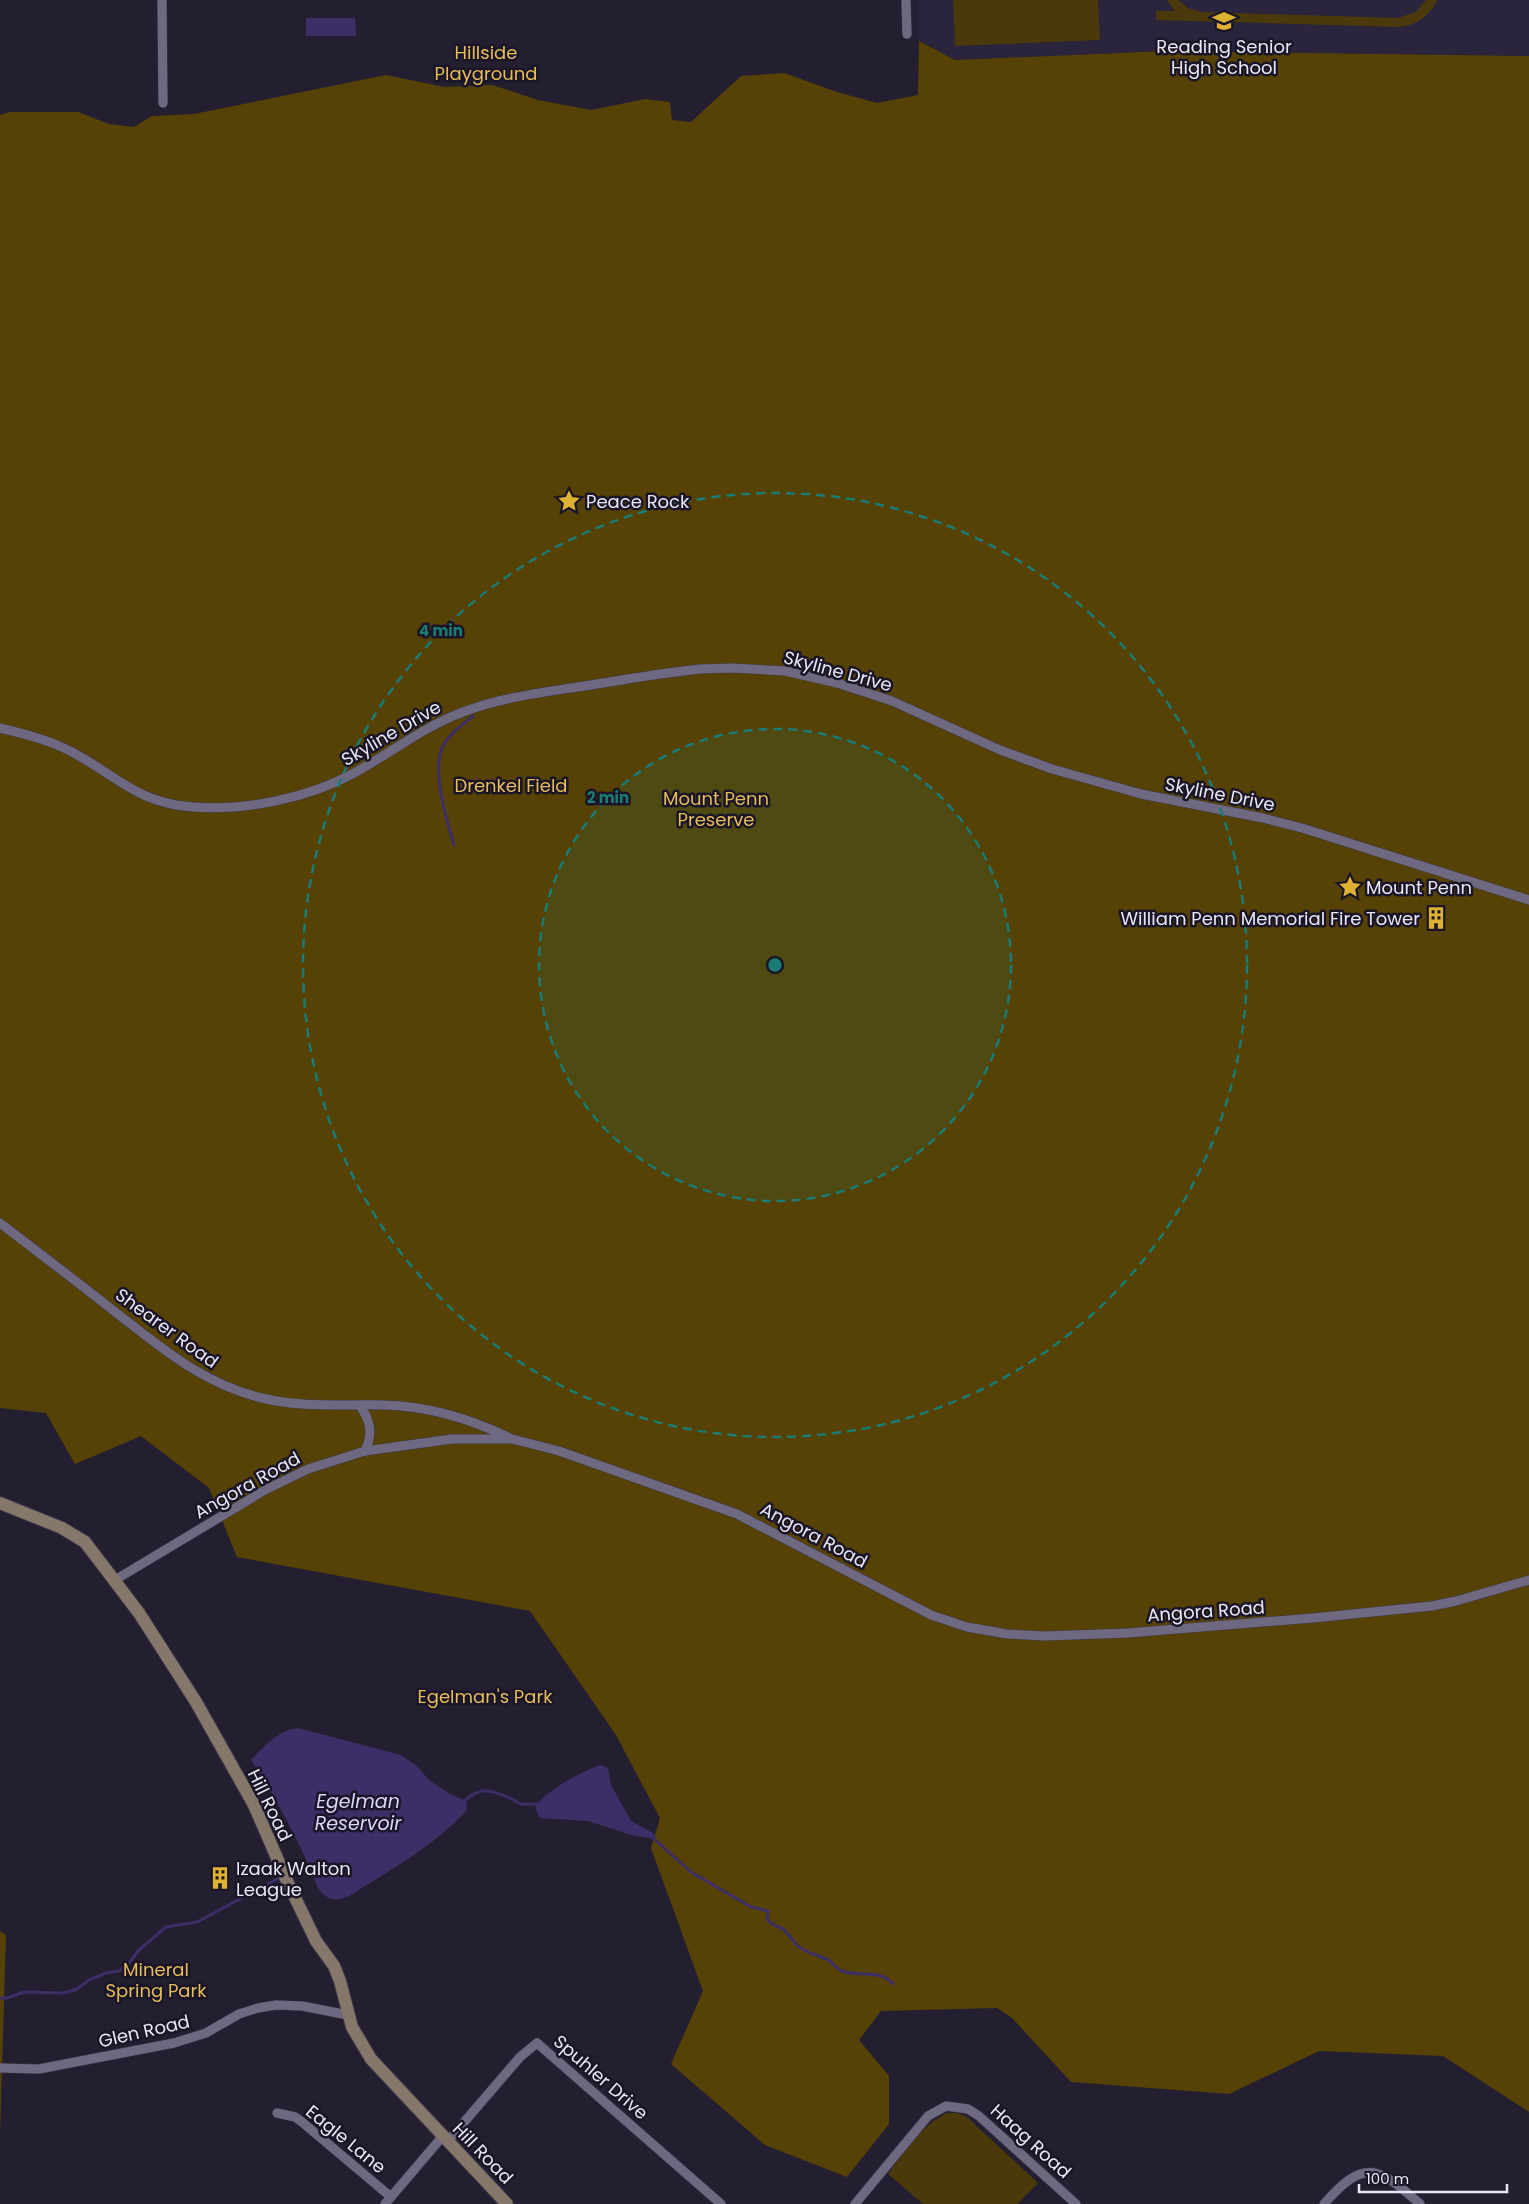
<svg xmlns="http://www.w3.org/2000/svg" width="1529" height="2204" font-family="Poppins,sans-serif">
<rect width="100%" height="100%" fill="#231f31"/>
<!-- built -->
<polygon fill="#2a243d" points="918,0 1529,0 1529,56 1165,51 955,60 919,41"/>
<!-- green -->
<g fill="#4a390b">
<polygon points="953,0 1098,0 1100,40 955,46"/>
<path d="M 1167,0 L 1178,0 L 1188,8 L 1202,12 L 1398,18 L 1416,12 L 1426,0 L 1437,0 C 1429,17 1416,26 1398,27 L 1156,20 L 1156,11 L 1175,11 Z"/>
<path d="M 947,2113 L 957,2113 L 967,2117 L 1038,2183 L 1017,2204 L 923,2204 L 888,2174 C 905,2152 920,2126 947,2113 Z"/>
</g>
<!-- forest -->
<g fill="#574205">
<polygon points="919,41 955,60 1165,51 1529,56 1529,2112 1443,2056 1319,2051 1229,2094 1071,2082 1012,2018 997,2008 881,2011 859,2040 889,2076 889,2124 847,2177 765,2145 671,2064 703,1991 651,1848 660,1818 616,1735 530,1611 237,1557 209,1488 141,1436 75,1464 46,1413 0,1408 0,115 10,112 78,112 109,124 134,127 152,116 194,114 386,75 444,87 492,85 538,100 591,110 645,99 670,102 672,120 691,122 741,76 784,73 837,92 877,103 918,95"/>
<polygon points="0,1931 6,1935 0,2135"/>
</g>
<!-- water -->
<g fill="#3e2e67">
<polygon points="306,18 355,18 356,36 306,36"/>
<path d="M 298,1728 L 401,1755 L 418,1767 L 428,1779 L 448,1793 L 466,1801 L 467,1810 C 434,1846 391,1870 349,1896 C 336,1902 327,1901 318,1888 C 300,1843 278,1801 251,1760 C 265,1746 277,1731 298,1728 Z"/>
<path d="M 601,1765 L 608,1768 L 611,1785 L 631,1821 L 653,1833 L 656,1837 L 654,1839 L 631,1835 L 588,1821 L 540,1818 L 535,1808 C 544,1791 582,1771 601,1765 Z"/>
</g>
<g fill="none" stroke-linecap="round" stroke-linejoin="round">
<!-- stream -->
<g stroke="#3e2e67" stroke-width="3">
<path d="M 454,845 C 447,821 431,770 443,746 C 450,733 462,725 473,716"/>
<path d="M 462,1803 C 480,1786 489,1789 510,1798 C 514,1800 518,1803 521,1804 C 528,1805 535,1803 542,1805"/>
<path d="M 651,1836 L 691,1872 L 751,1907 L 768,1911 L 767,1919 C 772,1925 776,1926 783,1929 C 788,1933 793,1941 798,1946 C 807,1954 820,1955 830,1961 C 834,1964 837,1969 842,1971 C 858,1977 881,1969 893,1984"/>
<polyline points="0,1998 7,1998 24,1992 64,1993 77,1989 89,1980 106,1973 119,1971 129,1963 138,1951 166,1927 197,1922 279,1878"/>
</g>
<defs>
<g id="street">
<polyline points="162,0 163,103"/>
<polyline points="906,0 907,34"/>
<path d="M 0,728 C 25,734 49,740 72,752 C 117,776 137,803 193,807 C 245,811 309,798 354,773 C 391,753 423,727 463,712 C 499,698 539,693 577,687 C 618,681 659,673 701,669 L 732,668 L 785,671 L 837,683 L 892,701 L 1000,750 L 1052,769 L 1141,794 L 1263,818 L 1302,828 L 1529,900"/>
<path d="M 0,1223 C 38,1252 76,1281 114,1311 C 160,1347 203,1384 262,1398 C 302,1408 342,1404 383,1405 C 428,1406 469,1418 510,1438"/>
<path d="M 360,1406 C 371,1421 373,1434 365,1451"/>
<polyline points="115,1580 265,1490 308,1469 365,1451 452,1439 512,1439 559,1451 737,1514 931,1615 967,1627 1007,1634 1045,1636 1128,1633 1313,1618 1432,1606 1456,1601 1529,1580"/>
<polyline points="0,2068 39,2069 174,2043 206,2033 239,2014 258,2008 276,2005 302,2006 348,2015"/>
<polyline points="277,2113 295,2117 302,2122 391,2197"/>
<polyline points="447,2142 520,2057 537,2043 721,2204"/>
<polyline points="385,2204 442,2137"/>
<polyline points="855,2204 928,2116 946,2106 968,2109 979,2116 1076,2204"/>
<path d="M 1324,2204 C 1365,2157 1378,2167 1420,2204"/>
</g>
<polyline id="secondary" points="0,1503 62,1528 85,1542 139,1613 196,1702 254,1805 287,1881 316,1941 334,1966 340,1981 352,2027 371,2059 507,2204"/>
</defs>
<!-- street casing -->
<use href="#street" stroke="#3d3949" stroke-width="10"/>
<!-- secondary casing -->
<use href="#secondary" stroke="#3d3949" stroke-width="14"/>
<!-- street -->
<use href="#street" stroke="#6e6980" stroke-width="9"/>
<!-- secondary -->
<use href="#secondary" stroke="#85776a" stroke-width="12"/>
</g>
<!-- distance rings -->
<circle cx="775" cy="965" r="236" fill="#1a7c75" fill-opacity=".12"/>
<g fill="none" stroke="#1a7c75" stroke-width="2.5" stroke-dasharray="9 6">
<circle cx="775" cy="965" r="236"/>
<circle cx="775" cy="965" r="472"/>
</g>
<!-- icons -->
<defs>
<symbol id="school-bare" viewBox="-9 -9 18 18"><path d="M0-5L7-2L0 1L-7-2ZM-4 1L0 2.5L4 1V4Q0 6-4 4Z" fill="#dfb133" stroke="#1a1527" stroke-width="2.5" paint-order="stroke"/></symbol>
<symbol id="sight-bare" viewBox="-9 -9 18 18"><path d="M0-6L1.8-2.2L6-1.7L2.9 1.2L3.7 5.4L0 3.3L-3.7 5.4L-2.9 1.2L-6-1.7L-1.8-2.2Z" fill="#dfb133" stroke="#1a1527" stroke-width="2.5" paint-order="stroke"/></symbol>
<symbol id="building-bare" viewBox="-9 -9 18 18"><path d="M-4-6H4V6H1V3H-1V6H-4ZM-2.5-4.3h1.7v1.8h-1.7ZM.8-4.3h1.7v1.8H.8ZM-2.5-1h1.7V.8h-1.7ZM.8-1h1.7V.8H.8Z" fill="#dfb133" stroke="#1a1527" stroke-width="2.5" paint-order="stroke"/></symbol>
</defs>
<g fill-rule="evenodd">
<use href="#school-bare" x="1208" y="5" width="32" height="32"/>
<use href="#sight-bare" x="553" y="485" width="32" height="32"/>
<use href="#sight-bare" x="1334" y="871" width="32" height="32"/>
<use href="#building-bare" x="1420" y="902" width="32" height="32"/>
<use href="#building-bare" x="204" y="1862" width="32" height="32"/>
</g>
<g text-anchor="middle" dominant-baseline="central" stroke-width="5" stroke-linejoin="round" paint-order="stroke">
<!-- poi labels -->
<g font-size="18" fill="#e9e7f4" stroke="#1a1527" text-anchor="start">
<text x="1224" y="46" text-anchor="middle">Reading Senior<tspan x="1224" dy="21">High School</tspan></text>
<text x="586" y="501">Peace Rock</text>
<text x="1366" y="887">Mount Penn</text>
<text x="1420" y="918" text-anchor="end">William Penn Memorial Fire Tower</text>
<text x="236" y="1868">Izaak Walton<tspan x="236" dy="21">League</tspan></text>
</g>
<!-- park labels -->
<g font-size="18" fill="#e6bd5a" stroke="#1a1527">
<text x="486" y="52">Hillside<tspan x="486" dy="21">Playground</tspan></text>
<text x="511" y="785">Drenkel Field</text>
<text x="716" y="798">Mount Penn<tspan x="716" dy="21">Preserve</tspan></text>
<text x="485" y="1696">Egelman's Park</text>
<text x="156" y="1969">Mineral<tspan x="156" dy="21">Spring Park</tspan></text>
</g>
<!-- street labels -->
<g font-size="18" fill="#e9e7f4" stroke="#1a1527">
<text transform="translate(838 671) rotate(15)">Skyline Drive</text>
<text transform="translate(391 733) rotate(-30)">Skyline Drive</text>
<text transform="translate(1220 794) rotate(11)">Skyline Drive</text>
<text transform="translate(167 1328) rotate(36)">Shearer Road</text>
<text transform="translate(247 1485) rotate(-29)">Angora Road</text>
<text transform="translate(814 1535) rotate(28)">Angora Road</text>
<text transform="translate(1206 1611) rotate(-4)">Angora Road</text>
<text transform="translate(270 1805) rotate(64)">Hill Road</text>
<text transform="translate(144 2031) rotate(-13)">Glen Road</text>
<text transform="translate(601 2077) rotate(41)">Spuhler Drive</text>
<text transform="translate(346 2139) rotate(39)">Eagle Lane</text>
<text transform="translate(1031 2141) rotate(42)">Haag Road</text>
<text transform="translate(483 2153) rotate(46)">Hill Road</text>
</g>
<!-- water labels -->
<g font-size="19" font-style="italic" fill="#ddd6fa" stroke="#1a1527">
<text x="358" y="1801">Egelman<tspan x="358" dy="22">Reservoir</tspan></text>
</g>
</g>
<circle cx="775" cy="965" r="8" fill="#1a7c75" stroke="#1a1527" stroke-width="2.5"/>
<g font-size="15" text-anchor="middle" font-weight="bold" fill="#1a7c75" stroke="#1a1527" stroke-width="5" stroke-linejoin="round" paint-order="stroke">
<text x="441" y="636">4 min</text>
<text x="608" y="803">2 min</text>
</g>
<!-- scale -->
<path d="M1359 2184v8h148v-8" fill="none" stroke="#e9e7f4" stroke-width="2.5"/>
<text x="1366" y="2184" font-size="15" fill="#e9e7f4" stroke="#1a1527" stroke-width="4" paint-order="stroke">100 m</text>
</svg>
